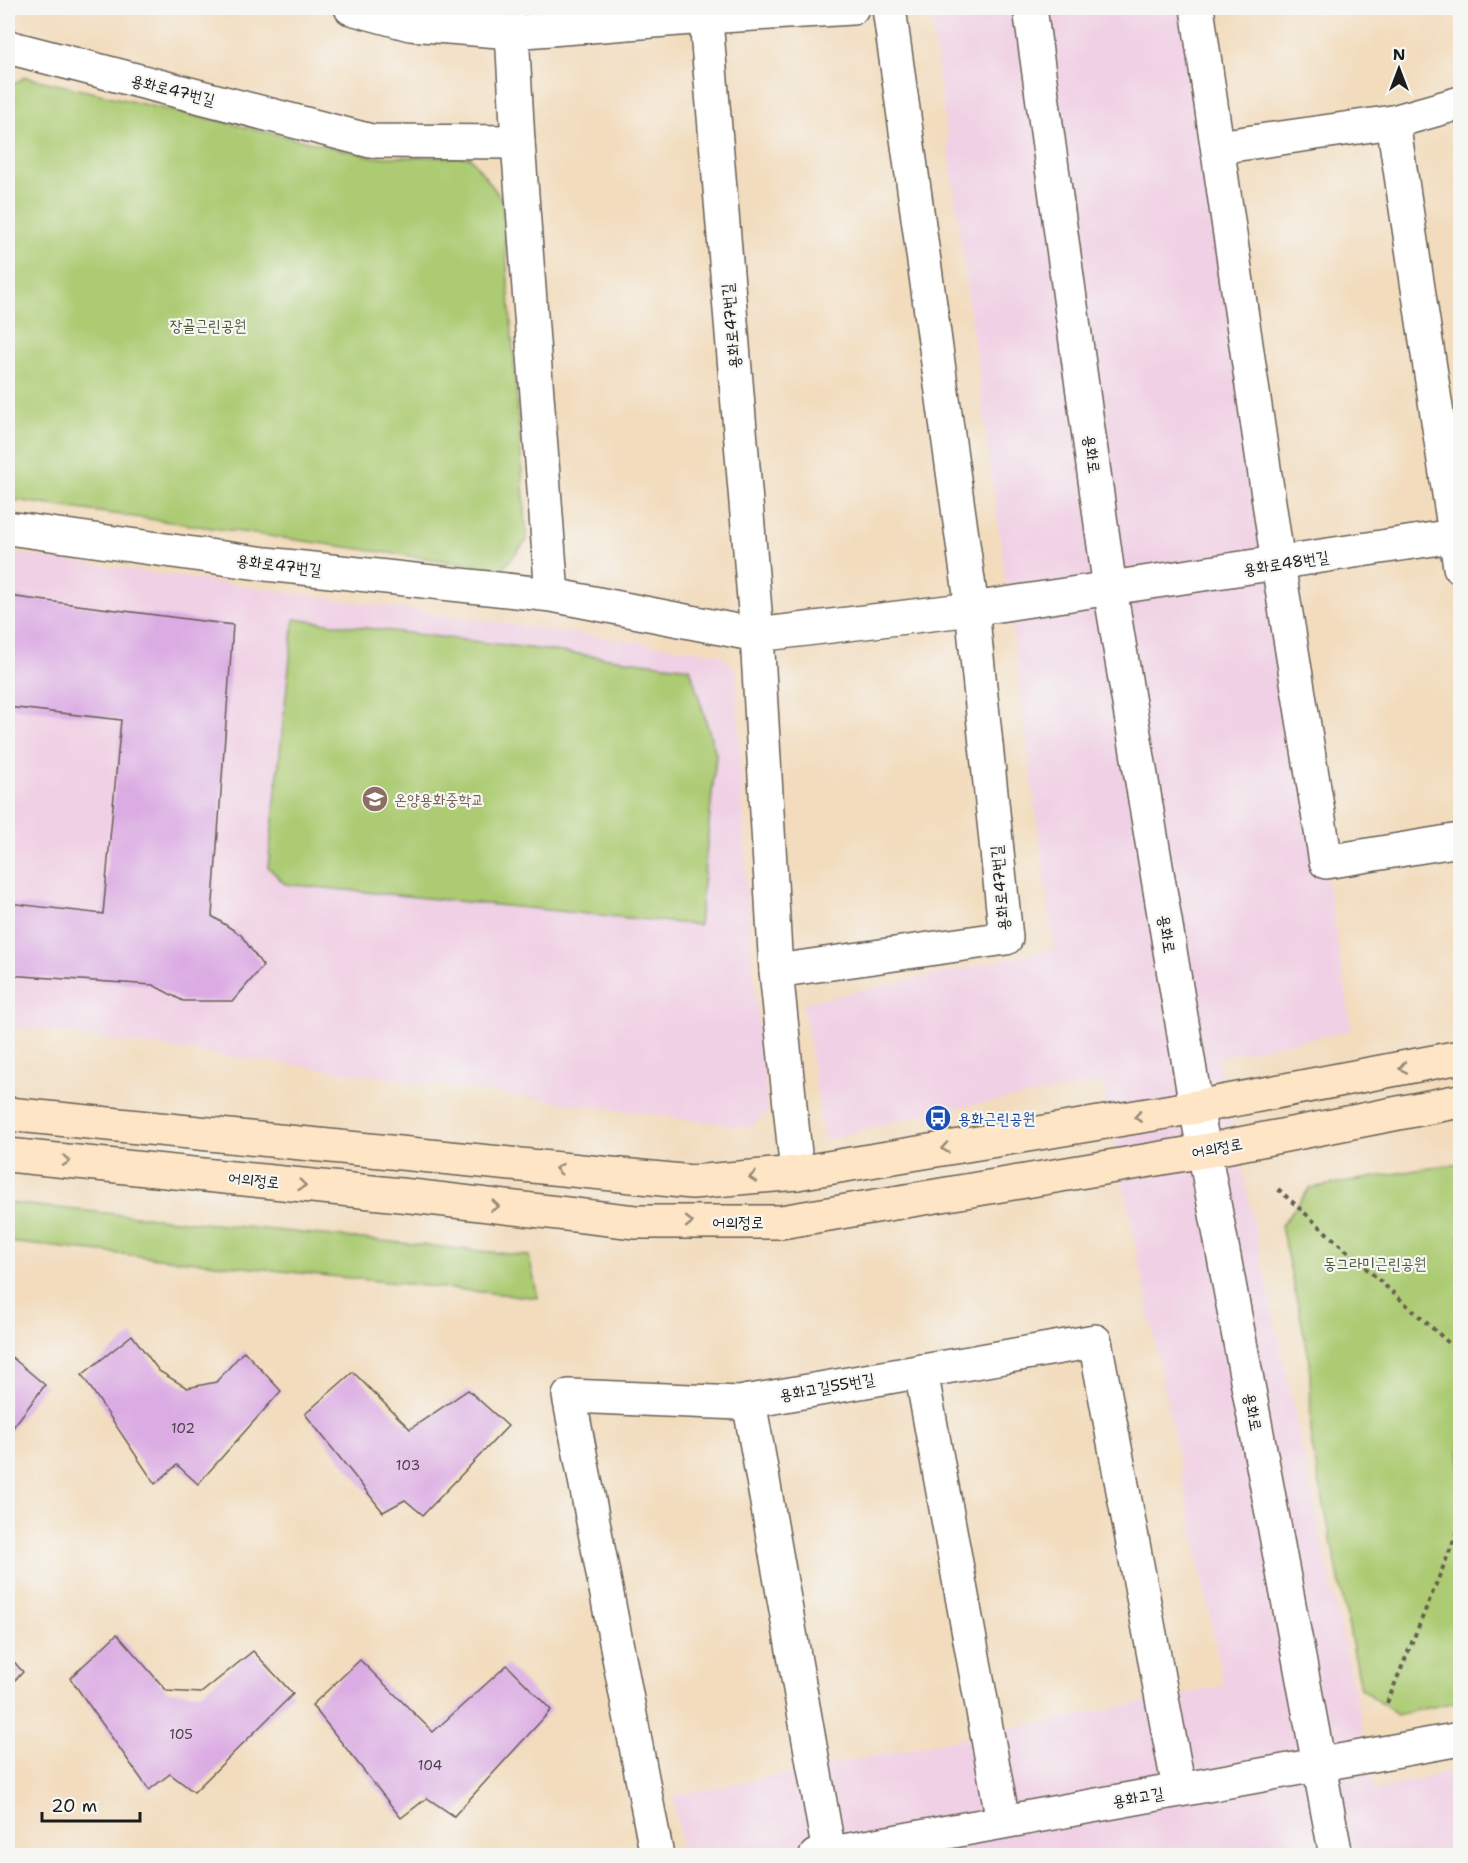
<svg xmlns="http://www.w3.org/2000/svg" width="1468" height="1863" font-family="'Shantell Sans','Poor Story',sans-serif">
<rect width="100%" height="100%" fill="#f6f6f2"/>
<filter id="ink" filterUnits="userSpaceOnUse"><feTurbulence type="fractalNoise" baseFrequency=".0167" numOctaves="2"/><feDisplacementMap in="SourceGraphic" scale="12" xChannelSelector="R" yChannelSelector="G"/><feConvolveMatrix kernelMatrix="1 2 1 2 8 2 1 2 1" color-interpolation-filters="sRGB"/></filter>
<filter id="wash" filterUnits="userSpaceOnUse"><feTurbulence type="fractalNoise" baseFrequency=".008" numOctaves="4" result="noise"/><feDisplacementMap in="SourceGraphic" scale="24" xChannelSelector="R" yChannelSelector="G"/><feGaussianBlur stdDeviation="1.35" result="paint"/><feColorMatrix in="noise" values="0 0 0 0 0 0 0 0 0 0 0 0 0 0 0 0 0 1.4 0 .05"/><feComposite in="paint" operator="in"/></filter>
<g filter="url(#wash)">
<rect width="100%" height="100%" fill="#f2dcbd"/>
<!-- built -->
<g fill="#f0d0e4">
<polygon points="930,8 1183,8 1352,1030 1218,1057 1376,1791 1460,1768 1460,1855 683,1855 673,1796 1224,1686 1103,1083 925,1113 824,1141 803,1003 1054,949"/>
<polygon points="8,552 719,654 736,669 749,929 768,1111 750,1128 8,1026"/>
</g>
<!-- green -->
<g fill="#accb72" stroke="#647447" stroke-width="1.5">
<polygon points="25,77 375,157 470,157 502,199 527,540 502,569 8,499 8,87"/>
<polygon points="294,619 690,668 716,754 699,925 285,884 268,867"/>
<polygon points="1460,1163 1460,1701 1397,1715 1361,1688 1311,1441 1310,1362 1281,1226 1310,1188"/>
<polygon points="8,1203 529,1256 538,1298 8,1242"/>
</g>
<g id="blocks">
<!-- building -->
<g fill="#dbace3">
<polygon points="8,596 233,625 212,916 241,935 263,966 233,1001 183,1001 153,985 8,975 8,903 103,914 121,720 8,707"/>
<polygon points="132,1335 159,1371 187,1388 216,1382 244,1351 281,1391 198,1484 177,1465 155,1484 82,1375"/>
<polygon points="8,1354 45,1385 8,1434"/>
<polygon points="353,1372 410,1429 468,1390 508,1426 423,1515 405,1500 383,1512 305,1414"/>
<polygon points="117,1634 167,1691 201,1693 253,1651 293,1694 194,1792 170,1774 149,1790 70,1678"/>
<polygon points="8,1655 23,1672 8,1687"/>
<polygon points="360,1660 433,1732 507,1665 551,1710 454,1816 427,1798 401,1818 312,1705"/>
</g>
</g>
</g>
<g filter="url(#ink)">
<use href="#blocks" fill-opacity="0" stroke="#675f54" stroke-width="1.5"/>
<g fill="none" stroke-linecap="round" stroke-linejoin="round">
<defs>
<g id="minor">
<polyline points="351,8 410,24 512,32"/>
<polyline points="705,8 757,635 776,971 797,1173"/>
<polyline points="1030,8 1110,589 1196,1107"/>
<polyline points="1197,8 1278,564 1326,862 1460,840"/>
<polyline points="8,47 371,141 518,142 512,32 705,17 852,8"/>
<polyline points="1393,122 1460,567"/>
<polyline points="518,142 552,595"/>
<polyline points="1218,147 1393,122 1460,103"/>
<polyline points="8,528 266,564 552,595 757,635 972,609 1460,535"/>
<polyline points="776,971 1006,938 972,609 889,8"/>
<polyline points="921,1371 1003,1821"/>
<polyline points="749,1401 829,1853"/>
<polyline points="657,1856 569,1396 739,1403 1095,1341 1179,1789"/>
</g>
<g id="tertiary">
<polyline points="1196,1107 1336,1856"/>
<polyline points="816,1856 1460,1739"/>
</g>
<g id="secondary">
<polyline points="8,1114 692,1182 797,1173 1196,1107 1460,1057"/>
<polyline points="8,1155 420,1197 635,1222 781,1222 1204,1151 1460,1101"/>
</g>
</defs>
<!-- minor casing -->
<use href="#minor" stroke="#675f54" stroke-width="36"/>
<!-- tertiary casing -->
<use href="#tertiary" stroke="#675f54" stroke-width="36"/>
<!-- secondary casing -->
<use href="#secondary" stroke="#675f54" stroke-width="36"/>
<!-- path -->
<g stroke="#675f54" stroke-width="4" stroke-dasharray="4.5 4.5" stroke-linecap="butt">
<polyline points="1278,1189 1460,1353"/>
<polyline points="1387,1703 1460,1526"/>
</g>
<!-- minor -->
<use href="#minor" stroke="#fff" stroke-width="33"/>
<!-- tertiary -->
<use href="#tertiary" stroke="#fff" stroke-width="33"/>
<!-- secondary -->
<use href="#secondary" stroke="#fde5c5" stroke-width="33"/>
</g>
<!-- one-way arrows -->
<defs><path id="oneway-chevron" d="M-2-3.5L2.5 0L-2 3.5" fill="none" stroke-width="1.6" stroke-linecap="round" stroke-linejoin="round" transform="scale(1.5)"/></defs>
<g stroke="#988b79">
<use href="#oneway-chevron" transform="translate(1403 1068) rotate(169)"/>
<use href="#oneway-chevron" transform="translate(1138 1117) rotate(171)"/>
<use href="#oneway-chevron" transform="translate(945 1148) rotate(171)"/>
<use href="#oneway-chevron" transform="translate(66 1161) rotate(6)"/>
<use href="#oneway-chevron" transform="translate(559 1169) rotate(-174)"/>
<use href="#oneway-chevron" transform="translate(753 1177) rotate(175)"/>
<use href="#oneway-chevron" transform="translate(302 1185) rotate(6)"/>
<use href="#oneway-chevron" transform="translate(495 1206) rotate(7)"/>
<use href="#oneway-chevron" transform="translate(689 1222)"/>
</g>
</g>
<!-- icons -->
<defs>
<symbol id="school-disc" viewBox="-11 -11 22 22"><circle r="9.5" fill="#8d6e63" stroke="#f6f6f2"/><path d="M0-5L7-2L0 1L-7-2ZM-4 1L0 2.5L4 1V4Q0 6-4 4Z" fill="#fff"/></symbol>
<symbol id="bus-disc" viewBox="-11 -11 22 22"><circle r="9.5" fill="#1a4fb4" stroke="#f6f6f2"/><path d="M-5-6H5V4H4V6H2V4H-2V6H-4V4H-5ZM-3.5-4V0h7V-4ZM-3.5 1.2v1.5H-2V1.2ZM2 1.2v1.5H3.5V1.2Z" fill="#fff"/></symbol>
</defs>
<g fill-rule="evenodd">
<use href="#school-disc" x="360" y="784" width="30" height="30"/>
<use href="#bus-disc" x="923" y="1103" width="30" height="30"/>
</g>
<g text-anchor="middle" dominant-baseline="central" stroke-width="4.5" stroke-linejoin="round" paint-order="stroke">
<!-- number labels -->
<g font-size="14" fill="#4c404e">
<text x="183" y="1428">102</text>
<text x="408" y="1465">103</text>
<text x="181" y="1734">105</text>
<text x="430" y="1765">104</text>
</g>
<!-- street labels -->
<g font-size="16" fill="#1c1c1c" stroke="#f6f6f2">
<text transform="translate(173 90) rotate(14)">용화로47번길</text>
<text transform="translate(731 326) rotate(-95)">용화로47번길</text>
<text transform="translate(1092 454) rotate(82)">용화로</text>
<text transform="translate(1286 563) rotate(-9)">용화로48번길</text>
<text transform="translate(279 565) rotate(7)">용화로47번길</text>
<text transform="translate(1000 888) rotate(-95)">용화로47번길</text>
<text transform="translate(1167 934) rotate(81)">용화로</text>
<text transform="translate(1217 1148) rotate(-11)">어의정로</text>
<text transform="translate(254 1180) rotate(6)">어의정로</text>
<text x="738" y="1222">어의정로</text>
<text transform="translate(827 1387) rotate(-10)">용화고길55번길</text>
<text transform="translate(1253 1412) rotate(79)">용화로</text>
<text transform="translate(1138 1797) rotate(-10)">용화고길</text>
</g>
<!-- park labels -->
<g font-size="16" fill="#4e593a" stroke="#f6f6f2">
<text x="208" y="325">장골근린공원</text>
<text x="1375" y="1263">동그라미근린공원</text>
</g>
<!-- education labels -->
<g font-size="16" fill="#785e54" stroke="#f6f6f2" text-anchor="start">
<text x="394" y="799">온양용화중학교</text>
</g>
<!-- transit labels -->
<g font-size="16" fill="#164399" stroke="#f6f6f2" text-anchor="start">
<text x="958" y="1118">용화근린공원</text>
</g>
</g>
<!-- margin -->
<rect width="1468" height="1863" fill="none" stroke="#f6f6f2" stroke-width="30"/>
<!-- north arrow -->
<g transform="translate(1399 69)" stroke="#f6f6f2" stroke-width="4.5" paint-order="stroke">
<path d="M0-4.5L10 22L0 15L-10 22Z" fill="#1c1c1c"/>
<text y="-9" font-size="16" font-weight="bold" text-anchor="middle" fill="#1c1c1c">N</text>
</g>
<!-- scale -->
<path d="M42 1812v9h98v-9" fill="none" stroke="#1c1c1c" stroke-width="3"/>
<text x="51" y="1812" font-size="18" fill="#1c1c1c" stroke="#f6f6f2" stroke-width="4.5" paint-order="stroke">20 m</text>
</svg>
